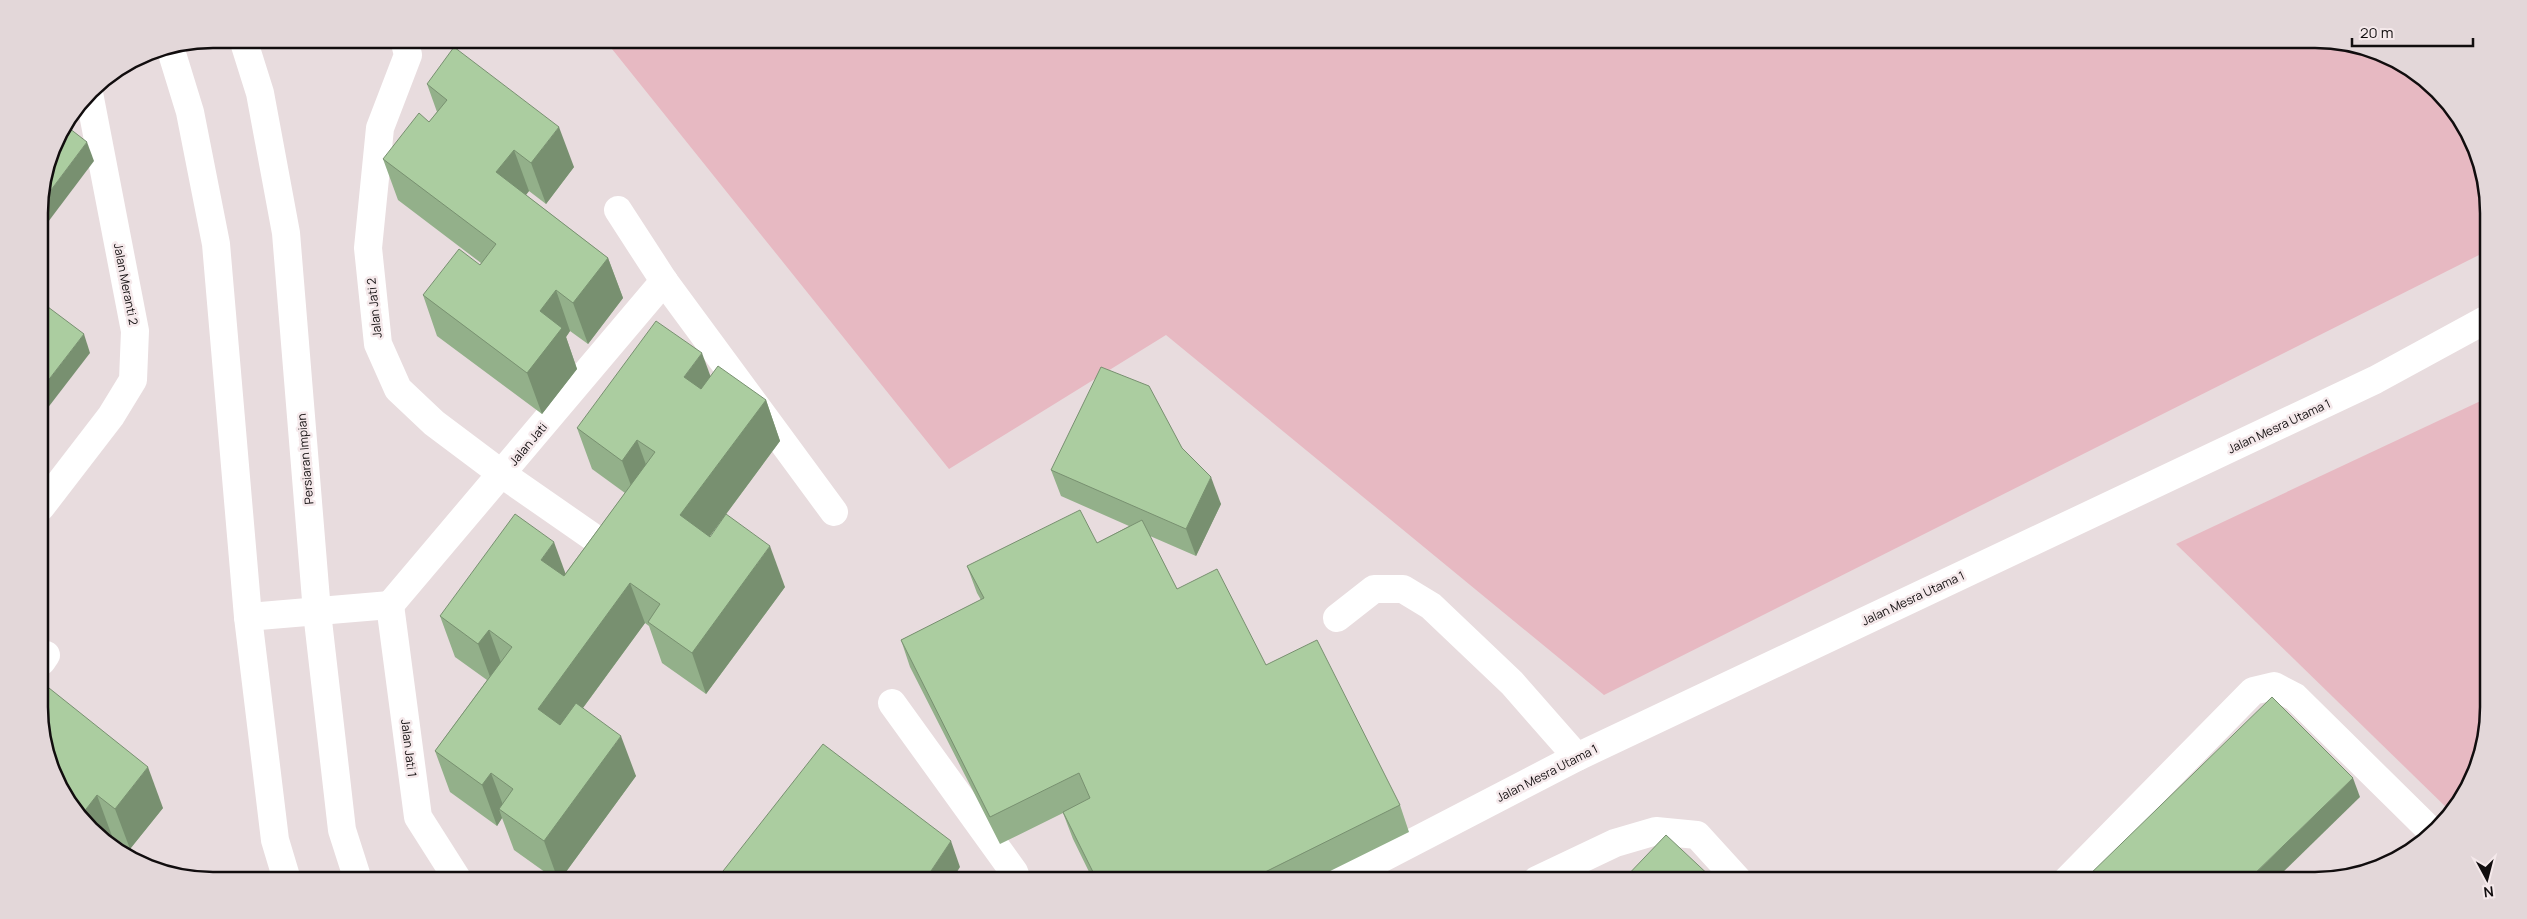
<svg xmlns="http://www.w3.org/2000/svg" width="2527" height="919" font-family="Manrope,sans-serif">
<rect width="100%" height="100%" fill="#e8dcde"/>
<!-- green -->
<g fill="#e7b9c2">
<polygon points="604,39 2315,39 2370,48 2445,98 2475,146 2487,189 2487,251 1604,695 1166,335 949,469"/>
<polygon points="2487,398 2488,707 2479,762 2459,803 2451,812 2176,544"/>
</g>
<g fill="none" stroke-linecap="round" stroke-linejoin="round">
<!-- minor -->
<g stroke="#fff" stroke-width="28">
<polyline points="243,39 260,93 286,233 317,612 342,830 358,880"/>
<polyline points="404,39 408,55 380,128 368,248 378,344 398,389 434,423 502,474 597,540"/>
<polyline points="170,47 190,112 216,244 248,617 275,840 287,880"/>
<polyline points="618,210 664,281 834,512"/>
<polyline points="41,507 111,416 133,380 135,331 89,93"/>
<polyline points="390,605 664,281"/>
<polyline points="390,605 418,817 458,880"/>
<polyline points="248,617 390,605"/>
<polyline points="1337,618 1374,589 1403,589 1431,606 1512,683 1577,757"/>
<polyline points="42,661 46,655"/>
<polyline points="892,703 1014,872 1017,880"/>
<polyline points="1340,880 1577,757 2375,380 2487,319"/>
<polyline points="1537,880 1615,843 1656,831 1697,835 1738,880"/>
<polyline points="2067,880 2253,691 2274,686 2295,697 2432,832"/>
</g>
</g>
<!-- wall -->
<g fill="#93b08a">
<polygon points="427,84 574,167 546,204 529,191 526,195 608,258 623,298 588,344 570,331 566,337 577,369 542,414 437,336 423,295 480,265 481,263 398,200 383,159 429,122 437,112"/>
<polygon points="710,377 766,400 780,441 710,536 785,587 706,694 662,663 649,626 645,623 583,708 636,776 560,880 556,880 514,850 502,818 497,826 450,792 435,751 487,680 455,657 440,616 565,574 625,493 592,469 577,428"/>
<polygon points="1182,448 1221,504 1196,556 1150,536 1177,589 1266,665 1400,805 1409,832 1312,880 1093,880 1073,839 1063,813 1000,844 910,667 901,640 981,600 977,593 967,566 1097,543 1129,526 1061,496 1051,470"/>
<polygon points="42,740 163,808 130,849 112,836 109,840 82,821"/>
</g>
<!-- shaded-wall -->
<g fill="#789070">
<polygon points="559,127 574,167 546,204 531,163"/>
<polygon points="87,142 94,161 39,234 39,206"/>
<polygon points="514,150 529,191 511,213 496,172"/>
<polygon points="608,258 623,298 588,344 573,303"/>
<polygon points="556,290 570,331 566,337 577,369 542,414 527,373 540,311"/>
<polygon points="84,334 90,353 40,418 40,391"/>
<polygon points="702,353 717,394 699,418 684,377"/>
<polygon points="766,400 780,441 695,556 680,515"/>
<polygon points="637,440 652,481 637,502 622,461"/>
<polygon points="1211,477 1221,504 1196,556 1186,529"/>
<polygon points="554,542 569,583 541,560"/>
<polygon points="770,546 785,587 706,694 692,653"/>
<polygon points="630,583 645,623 552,750 538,709"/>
<polygon points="489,630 504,671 493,685 478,644"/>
<polygon points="621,736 636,776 560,880 558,880 544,841"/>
<polygon points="148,767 163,808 130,849 115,809"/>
<polygon points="491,773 506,813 499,809 502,818 497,826 482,785"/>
<polygon points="2353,778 2360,797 2275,880 2248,880"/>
<polygon points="97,795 112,836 109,840 82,821 80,817"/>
<polygon points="951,841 960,867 952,880 925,880"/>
</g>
<!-- building -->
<g fill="#abcda0" stroke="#789070">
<polygon points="454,47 559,127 531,163 514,150 496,172 608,258 573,303 556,290 540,311 562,328 527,373 423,295 459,249 480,265 496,244 383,159 419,113 429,122 447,100 427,84"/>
<polygon points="65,125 87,142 39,206 39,201 57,135"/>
<polygon points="40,301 84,334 40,391"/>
<polygon points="656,321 702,353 684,377 701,389 718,366 766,400 680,515 710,537 726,514 770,546 692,653 648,622 660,604 630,583 538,709 560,725 576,703 621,736 544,841 499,809 513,789 491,773 482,785 435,751 512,647 489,630 478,644 440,616 515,514 554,542 541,560 564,576 655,452 637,440 622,461 577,428"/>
<polygon points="1101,367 1149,386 1182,448 1211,477 1186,529 1051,470"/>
<polygon points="1080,510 1097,543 1142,520 1177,589 1217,569 1266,665 1317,640 1400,805 1249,880 1097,880 1063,812 1090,798 1079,773 990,817 901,640 984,598 967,566"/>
<polygon points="49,688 148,767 115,809 97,795 80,817 42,740 42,696"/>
<polygon points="2272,697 2353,778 2248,880 2084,880"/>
<polygon points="823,744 951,841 925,880 716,880"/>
<polygon points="1666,835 1714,880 1623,880"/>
</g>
<g text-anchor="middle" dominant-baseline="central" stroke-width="5" stroke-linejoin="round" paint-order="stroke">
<!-- street labels -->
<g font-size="12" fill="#110d0e" stroke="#f5e9eb">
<text transform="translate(126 284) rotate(79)">Jalan Meranti 2</text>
<text transform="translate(374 308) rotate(-96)">Jalan Jati 2</text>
<text transform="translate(2279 426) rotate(-25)">Jalan Mesra Utama 1</text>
<text transform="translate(528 444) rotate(-50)">Jalan Jati</text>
<text transform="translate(305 459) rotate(-95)">Persiaran Impian</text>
<text transform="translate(1913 598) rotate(-25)">Jalan Mesra Utama 1</text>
<text transform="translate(409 748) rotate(83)">Jalan Jati 1</text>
<text transform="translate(1547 773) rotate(-27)">Jalan Mesra Utama 1</text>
</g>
</g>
<!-- crop -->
<path d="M0 0H2527V919H0ZM213 48H2315A165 165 0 0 1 2480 213V707A165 165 0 0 1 2315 872H213A165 165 0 0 1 48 707V213A165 165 0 0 1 213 48Z" fill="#e3d7d9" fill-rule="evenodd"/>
<path fill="none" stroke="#110d0e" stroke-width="2.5" d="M213 48H2315A165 165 0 0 1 2480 213V707A165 165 0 0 1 2315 872H213A165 165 0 0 1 48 707V213A165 165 0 0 1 213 48Z"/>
<!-- north arrow -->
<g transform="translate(2487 879) rotate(173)" stroke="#f5e9eb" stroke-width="4" paint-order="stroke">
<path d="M0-4L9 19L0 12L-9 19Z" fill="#110d0e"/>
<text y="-8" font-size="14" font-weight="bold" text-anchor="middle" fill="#110d0e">N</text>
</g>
<!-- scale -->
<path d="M2352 38v8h121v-8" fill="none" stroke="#110d0e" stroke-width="2.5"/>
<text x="2360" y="38" font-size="15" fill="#110d0e" stroke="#f5e9eb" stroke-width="4" paint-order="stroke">20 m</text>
</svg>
